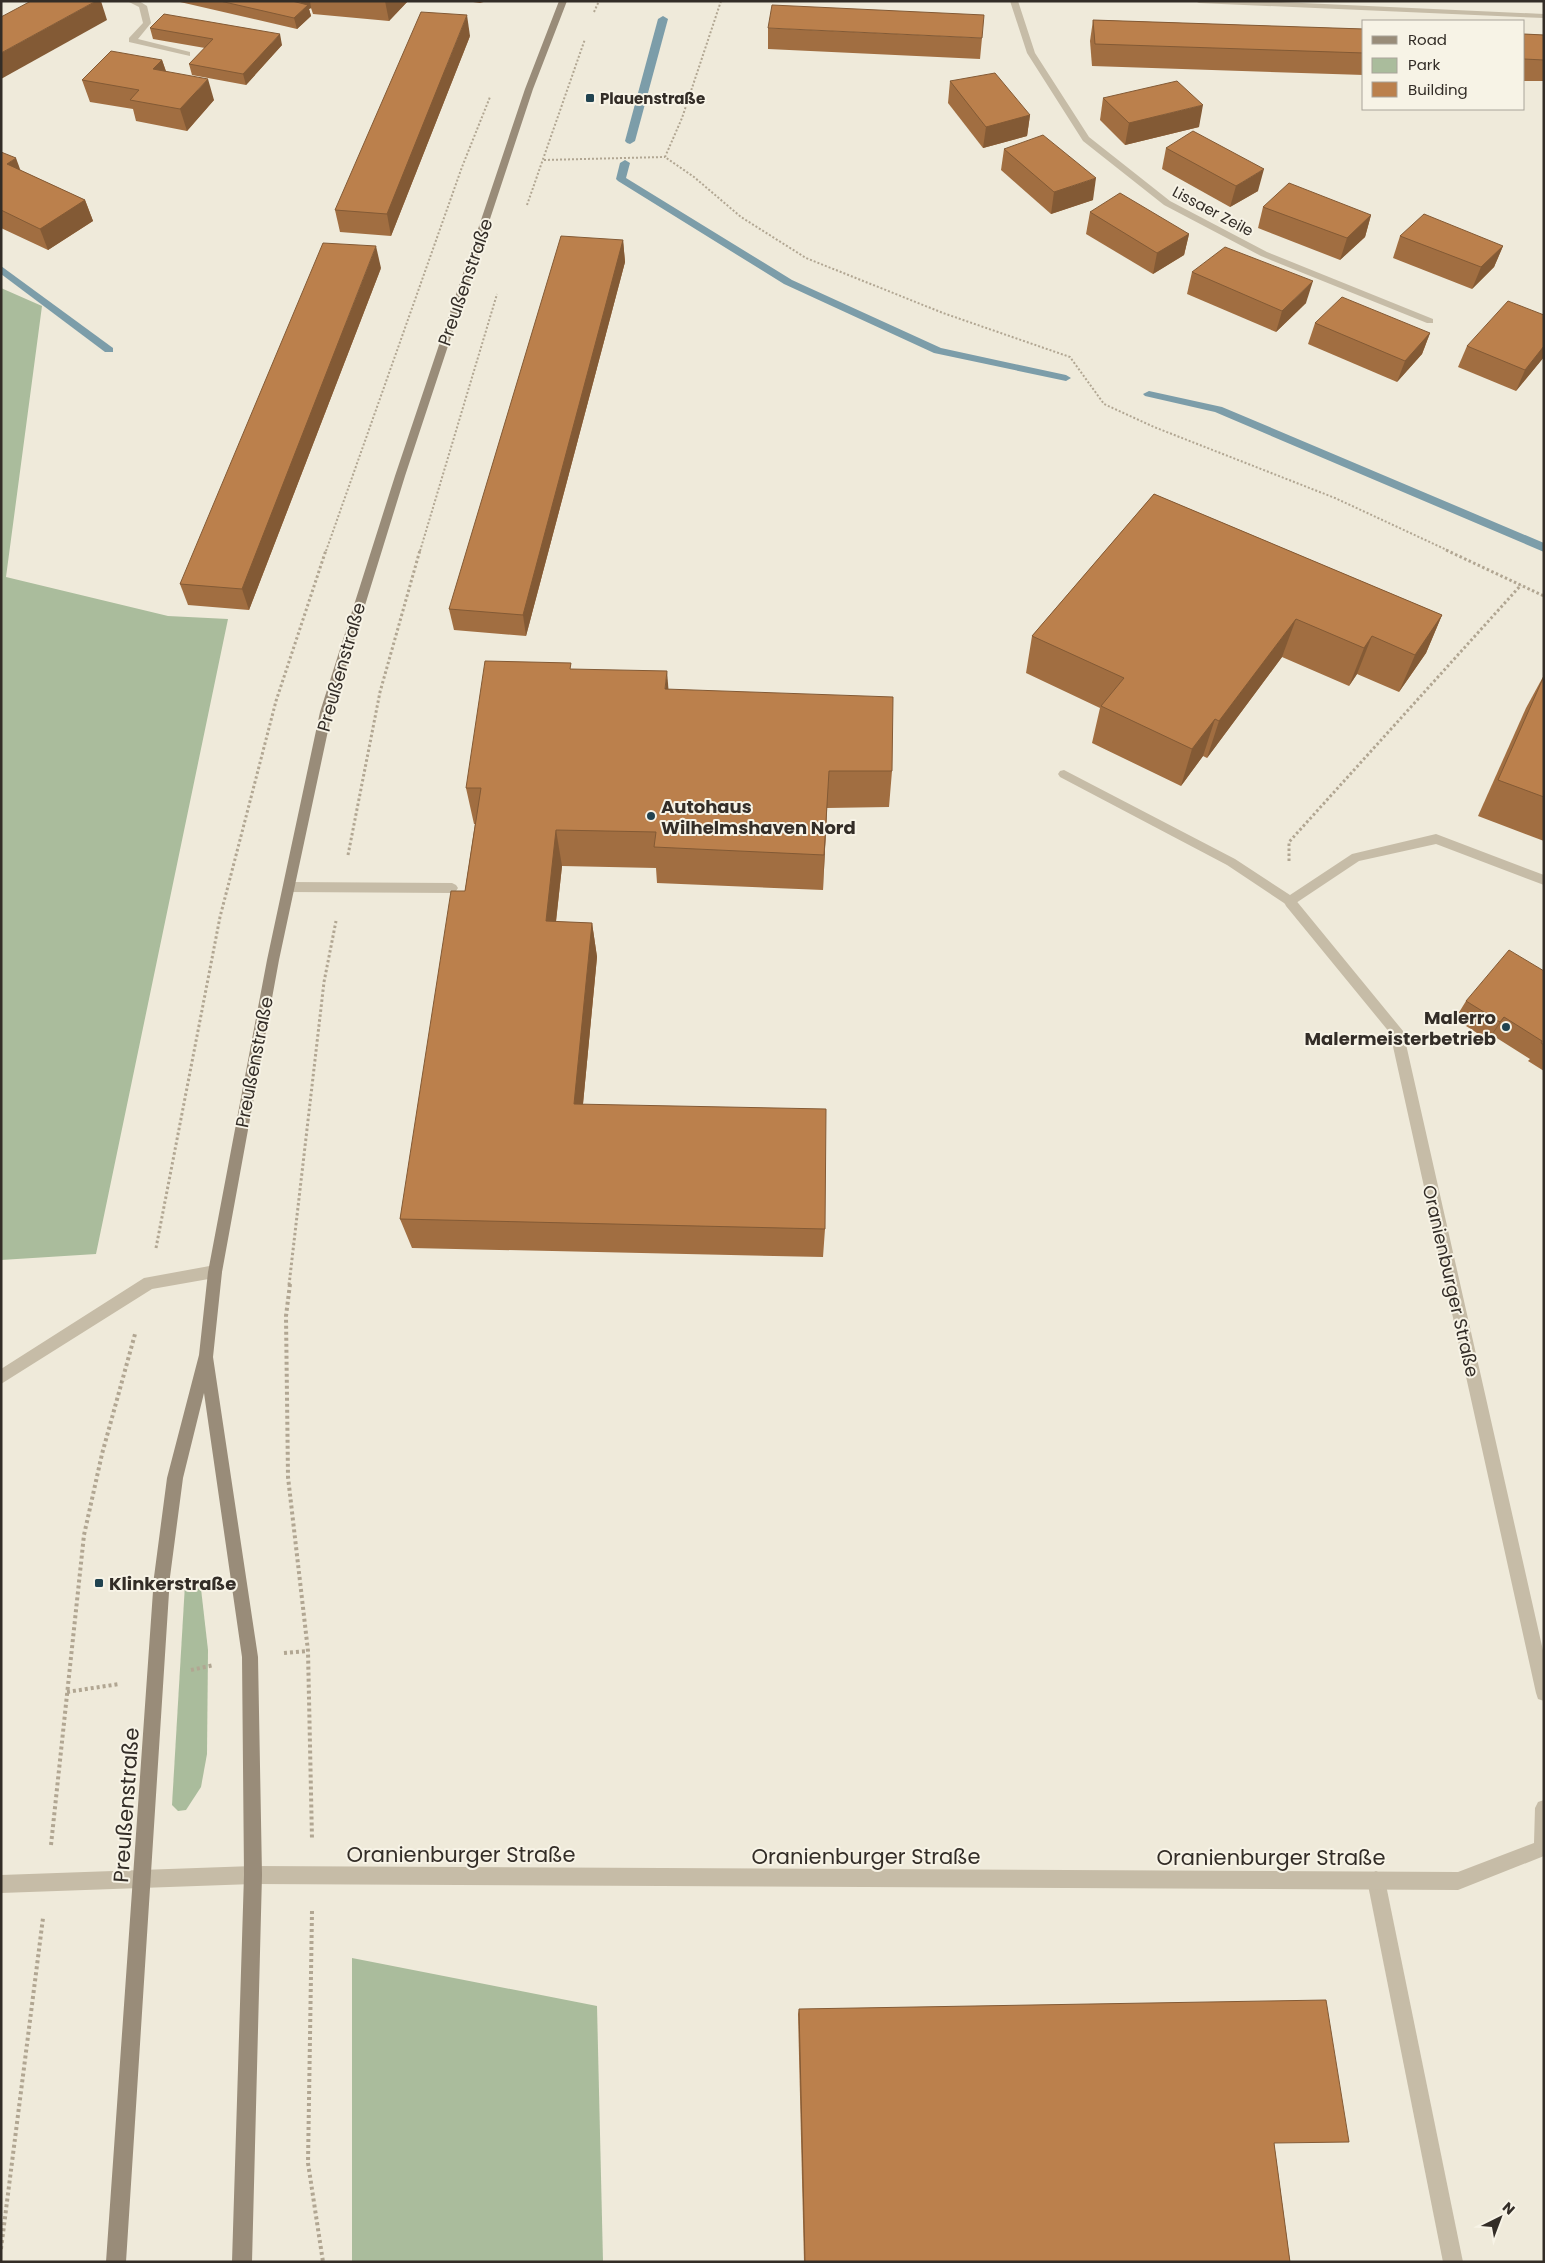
<svg xmlns="http://www.w3.org/2000/svg" width="1545" height="2263" font-family="Poppins,sans-serif">
<rect width="100%" height="100%" fill="#efeada"/>
<!-- green -->
<g fill="#aabc9c">
<polygon points="1,288 42,306 6,577 168,616 228,619 96,1254 1,1260"/>
<polygon points="192,1580 200,1580 208,1650 207,1754 201,1787 186,1810 178,1811 172,1805 185,1584"/>
<polygon points="352,1958 597,2006 603,2262 352,2262"/>
</g>
<g fill="none" stroke-linecap="round" stroke-linejoin="round">
<!-- stream -->
<g fill="#7c9da9" fill-rule="evenodd">
<polygon points="663,16 668,19 635,141 630,144 627,143 625,141 658,19"/>
<polygon points="625,160 630,163 626,178 792,280 941,348 1066,375 1071,378 1066,381 934,353 784,284 618,181 616,179 620,163"/>
<polygon points="1,266 113,348 113,352 105,352 1,274"/>
<polygon points="1149,391 1222,407 1544,543 1544,552 1215,412 1145,396 1143,394"/>
</g>
<!-- path-far2 -->
<g stroke="#b1a692" stroke-width="2" stroke-dasharray="2 2" stroke-linecap="butt">
<polyline points="721,1 682,118 665,157 694,177 741,217 806,258 943,313 1070,357 1104,404 1154,427 1335,498 1449,551"/>
<polyline points="594,12 599,1"/>
<polyline points="544,160 665,157"/>
<polyline points="527,205 585,39"/>
<polyline points="326,551 462,167 490,97"/>
<polyline points="420,551 497,294"/>
</g>
<!-- path-far1 -->
<g stroke="#b1a692" stroke-width="3" stroke-dasharray="2.5 2.5" stroke-linecap="butt">
<polyline points="1446,550 1544,596"/>
<polyline points="348,855 380,692 420,550"/>
<polyline points="1289,861 1289,842 1521,585"/>
<polyline points="156,1248 220,917 276,701 326,550"/>
<polyline points="289,1285 324,982 336,921"/>
</g>
<!-- path -->
<g stroke="#b1a692" stroke-width="4" stroke-dasharray="3 3" stroke-linecap="butt">
<polyline points="290,1284 286,1316 288,1477 308,1651 312,1840"/>
<polyline points="284,1653 308,1651"/>
<polyline points="191,1670 214,1665"/>
<polyline points="67,1692 119,1684"/>
<polyline points="51,1845 84,1535 102,1454 135,1334"/>
<polyline points="312,1911 308,2163 323,2262"/>
<polyline points="1,2249 43,1918"/>
</g>
<!-- service -->
<g fill="#c6bca7" fill-rule="evenodd">
<polygon points="127,1 139,1 147,6 151,23 138,39 190,52 190,56 129,42 129,38 143,23 139,7"/>
<polygon points="1064,770 1235,859 1290,895 1352,854 1436,834 1544,875 1544,885 1436,844 1359,861 1290,907 1227,865 1060,777 1058,774 1060,771"/>
<polygon points="289,882 452,883 456,885 458,888 456,891 452,893 289,892 285,890 283,887 285,884"/>
<polygon points="215,1265 220,1267 222,1272 220,1277 152,1289 1,1384 1,1369 144,1278"/>
<polygon points="1376,1871 1382,1874 1385,1880 1463,2262 1443,2262 1367,1880 1370,1874"/>
</g>
<!-- minor -->
<g fill="#c6bca7" fill-rule="evenodd">
<polygon points="1010,1 1018,1 1035,53 1089,137 1170,201 1267,252 1433,319 1433,323 1427,323 1261,256 1164,205 1083,141 1027,53"/>
<polygon points="1195,1 1261,1 1544,14 1544,18 1199,3"/>
<polygon points="1290,897 1294,898 1403,1031 1544,1655 1544,1701 1538,1699 1536,1693 1390,1033 1286,906 1284,902 1286,898"/>
<polygon points="1544,1800 1544,1856 1458,1890 253,1884 1,1893 1,1875 253,1866 1458,1872 1534,1843 1535,1808 1538,1802"/>
</g>
<!-- secondary -->
<polygon fill="#998c79" fill-rule="evenodd" points="559,1 567,1 533,89 405,476 332,712 279,960 222,1272 213,1357 258,1657 262,1875 252,2262 232,2262 244,1875 242,1657 204,1393 183,1478 170,1577 126,2262 106,2262 154,1577 167,1478 199,1355 208,1272 267,960 320,712 395,476 525,89"/>
</g>
<!-- wall -->
<g fill="#a16e41">
<polygon points="180,1 408,1 389,21 313,14 311,8 309,9 311,16 297,29 180,2"/>
<polygon points="466,1 487,1 480,3"/>
<polygon points="1093,20 1364,29 1364,75 1092,66 1090,41"/>
<polygon points="150,28 282,45 246,85 192,75 189,64 205,48 153,39"/>
<polygon points="768,28 982,38 980,59 768,49"/>
<polygon points="1524,34 1544,35 1544,81 1524,81"/>
<polygon points="470,36 391,236 340,232 335,210"/>
<polygon points="162,60 166,71 214,100 187,131 136,121 133,109 90,102 82,80"/>
<polygon points="950,81 1030,115 1027,136 983,148 948,103"/>
<polygon points="1103,98 1199,127 1125,145 1100,120"/>
<polygon points="1166,148 1258,191 1230,207 1162,169"/>
<polygon points="1004,149 1093,200 1051,214 1001,170"/>
<polygon points="1,152 20,170 85,200 93,221 48,250 1,228"/>
<polygon points="1263,207 1371,215 1365,237 1340,260 1258,228"/>
<polygon points="1090,212 1189,234 1184,255 1153,274 1086,234"/>
<polygon points="1400,236 1503,246 1494,267 1472,289 1393,258"/>
<polygon points="623,240 625,262 526,636 454,630 449,609"/>
<polygon points="381,268 249,610 188,605 180,584"/>
<polygon points="1192,272 1306,303 1276,332 1187,294"/>
<polygon points="1544,315 1544,357 1516,391 1458,367 1467,346"/>
<polygon points="1315,323 1430,333 1422,354 1397,382 1308,344"/>
<polygon points="1154,494 1442,615 1426,653 1399,692 1357,674 1349,686 1282,657 1207,758 1203,756 1181,786 1092,743 1100,708 1026,673 1032,636"/>
<polygon points="572,669 668,689 892,771 889,807 827,808 823,890 657,883 656,868 562,866 556,922 592,923 597,957 583,1104 825,1229 823,1257 412,1248 400,1219 465,891 475,824 474,824 466,788"/>
<polygon points="1544,675 1544,841 1478,816 1526,708"/>
<polygon points="1544,971 1544,1071 1528,1061 1530,1059 1492,1035 1488,1040 1455,1019 1466,1001"/>
<polygon points="799,2009 1274,2143 1290,2262 804,2262 798,2014"/>
</g>
<!-- shaded-wall -->
<g fill="#835a35">
<polygon points="96,1 101,1 107,20 1,79 1,53"/>
<polygon points="301,1 310,1 311,8 309,9 311,16 297,29 294,18 303,10"/>
<polygon points="385,1 408,1 389,21"/>
<polygon points="467,15 470,36 391,236 387,214"/>
<polygon points="280,34 282,45 246,85 243,74"/>
<polygon points="162,60 169,81 153,69"/>
<polygon points="208,79 214,100 187,131 180,109"/>
<polygon points="1203,105 1199,127 1125,145 1129,123"/>
<polygon points="1030,115 1027,136 983,148 986,127"/>
<polygon points="16,158 24,180 7,164"/>
<polygon points="1264,169 1258,191 1230,207 1236,186"/>
<polygon points="1096,178 1093,200 1051,214 1054,192"/>
<polygon points="85,200 93,221 48,250 40,229"/>
<polygon points="1371,215 1365,237 1340,260 1347,238"/>
<polygon points="1189,234 1184,255 1153,274 1157,253"/>
<polygon points="623,240 625,262 526,636 523,615"/>
<polygon points="376,246 381,268 249,610 242,589"/>
<polygon points="1503,246 1494,267 1472,289 1481,267"/>
<polygon points="1313,281 1306,303 1276,332 1282,311"/>
<polygon points="1430,333 1422,354 1397,382 1405,361"/>
<polygon points="1544,346 1544,357 1516,391 1525,370"/>
<polygon points="1442,615 1426,653 1399,692 1415,655"/>
<polygon points="1296,619 1282,657 1207,758 1219,721"/>
<polygon points="1372,636 1357,674 1349,686 1364,648"/>
<polygon points="667,671 670,708 665,689"/>
<polygon points="1215,719 1203,756 1181,786 1192,749"/>
<polygon points="829,771 827,808 823,890 824,855"/>
<polygon points="556,830 562,866 552,956 546,921"/>
<polygon points="592,923 597,957 580,1135 574,1104"/>
<polygon points="1504,1017 1492,1035 1488,1040 1500,1022"/>
</g>
<!-- building -->
<g fill="#bb804c" stroke="#835a35">
<polygon points="31,1 96,1 1,53 1,17"/>
<polygon points="220,1 292,1 308,5 294,18"/>
<polygon points="772,5 984,15 982,38 768,28"/>
<polygon points="421,12 467,15 387,214 335,210"/>
<polygon points="164,14 280,34 243,74 189,64 213,39 150,28"/>
<polygon points="1093,20 1364,29 1364,53 1095,44"/>
<polygon points="1524,34 1544,35 1544,60 1524,59"/>
<polygon points="111,51 162,60 153,69 208,79 180,109 130,100 139,90 82,80"/>
<polygon points="995,73 1030,115 986,127 950,81"/>
<polygon points="1177,81 1203,105 1129,123 1103,98"/>
<polygon points="1193,131 1264,169 1236,186 1166,148"/>
<polygon points="1043,135 1096,178 1054,192 1004,149"/>
<polygon points="1,152 16,158 7,164 85,200 40,229 1,210"/>
<polygon points="1289,183 1371,215 1347,238 1263,207"/>
<polygon points="1120,193 1189,234 1157,253 1090,212"/>
<polygon points="1424,214 1503,246 1481,267 1400,236"/>
<polygon points="561,236 623,240 523,615 449,609"/>
<polygon points="323,243 376,246 242,589 180,584"/>
<polygon points="1225,247 1313,281 1282,311 1192,272"/>
<polygon points="1342,297 1430,333 1405,361 1315,323"/>
<polygon points="1508,301 1544,315 1544,346 1525,370 1467,346"/>
<polygon points="1154,494 1442,615 1415,655 1372,636 1364,648 1296,619 1219,721 1215,719 1192,749 1101,706 1124,678 1032,636"/>
<polygon points="485,661 571,663 570,669 667,671 665,689 893,697 892,771 829,771 824,855 654,847 656,832 556,830 546,921 592,923 574,1104 826,1109 825,1229 400,1219 451,891 465,891 481,788 466,788"/>
<polygon points="1544,676 1544,797 1498,780"/>
<polygon points="1509,950 1544,971 1544,1045 1541,1043 1542,1041 1504,1017 1500,1022 1466,1001"/>
<polygon points="1326,2000 1349,2142 1274,2143 1290,2262 805,2262 799,2009"/>
</g>
<!-- markers -->
<g fill="#214350" stroke="#f7f3e6" stroke-width="2">
<rect x="585" y="93" width="10" height="10" rx="2.5"/>
<circle cx="651" cy="816" r="5"/>
<circle cx="1506" cy="1027" r="5"/>
<rect x="94" y="1578" width="10" height="10" rx="2.5"/>
</g>
<g text-anchor="middle" dominant-baseline="central" stroke-width="4" stroke-linejoin="round" paint-order="stroke">
<!-- far-poi labels -->
<g font-size="15" font-weight="bold" fill="#332d27" stroke="#f7f3e6" text-anchor="start">
<text x="600" y="98">Plauenstraße</text>
</g>
<!-- far-street labels -->
<g font-size="15" fill="#332d27" stroke="#f7f3e6">
<text transform="translate(1213 211) rotate(28)">Lissaer Zeile</text>
</g>
<!-- street labels -->
<g font-size="18" fill="#332d27" stroke="#f7f3e6">
<text transform="translate(465 282) rotate(-71)">Preußenstraße</text>
<text transform="translate(341 667) rotate(-74)">Preußenstraße</text>
<text transform="translate(254 1062) rotate(-79)">Preußenstraße</text>
<text transform="translate(1451 1281) rotate(77)">Oranienburger Straße</text>
</g>
<!-- poi labels -->
<g font-size="18" font-weight="bold" fill="#332d27" stroke="#f7f3e6" text-anchor="start">
<text x="661" y="806">Autohaus<tspan x="661" dy="21">Wilhelmshaven Nord</tspan></text>
<text x="1496" y="1017" text-anchor="end">Malerro<tspan x="1496" dy="21">Malermeisterbetrieb</tspan></text>
<text x="109" y="1583">Klinkerstraße</text>
</g>
<!-- near-street labels -->
<g font-size="21" fill="#332d27" stroke="#f7f3e6">
<text transform="translate(126 1805) rotate(-86)">Preußenstraße</text>
<text x="461" y="1854">Oranienburger Straße</text>
<text x="866" y="1856">Oranienburger Straße</text>
<text x="1271" y="1857">Oranienburger Straße</text>
</g>
</g>
<!-- border -->
<rect width="1545" height="2263" fill="none" stroke="#332d27" stroke-width="5"/>
<!-- legend -->
<rect x="1362" y="20" width="162" height="90" fill="#f7f3e6" stroke="#a9a49a"/>
<rect x="1372" y="36" width="25" height="8" fill="#998c79" stroke="#a9a49a"/>
<text x="1408" y="45" font-size="15" fill="#332d27">Road</text>
<rect x="1372" y="58" width="25" height="15" fill="#aabc9c" stroke="#a9a49a"/>
<text x="1408" y="70" font-size="15" fill="#332d27">Park</text>
<rect x="1372" y="82" width="25" height="15" fill="#bb804c" stroke="#a9a49a"/>
<text x="1408" y="95" font-size="15" fill="#332d27">Building</text>
<!-- north arrow -->
<g transform="translate(1500 2218) rotate(42)" stroke="#f7f3e6" stroke-width="4" paint-order="stroke">
<path d="M0-4L9 19L0 12L-9 19Z" fill="#332d27"/>
<text y="-8" font-size="14" font-weight="bold" text-anchor="middle" fill="#332d27">N</text>
</g>
</svg>
